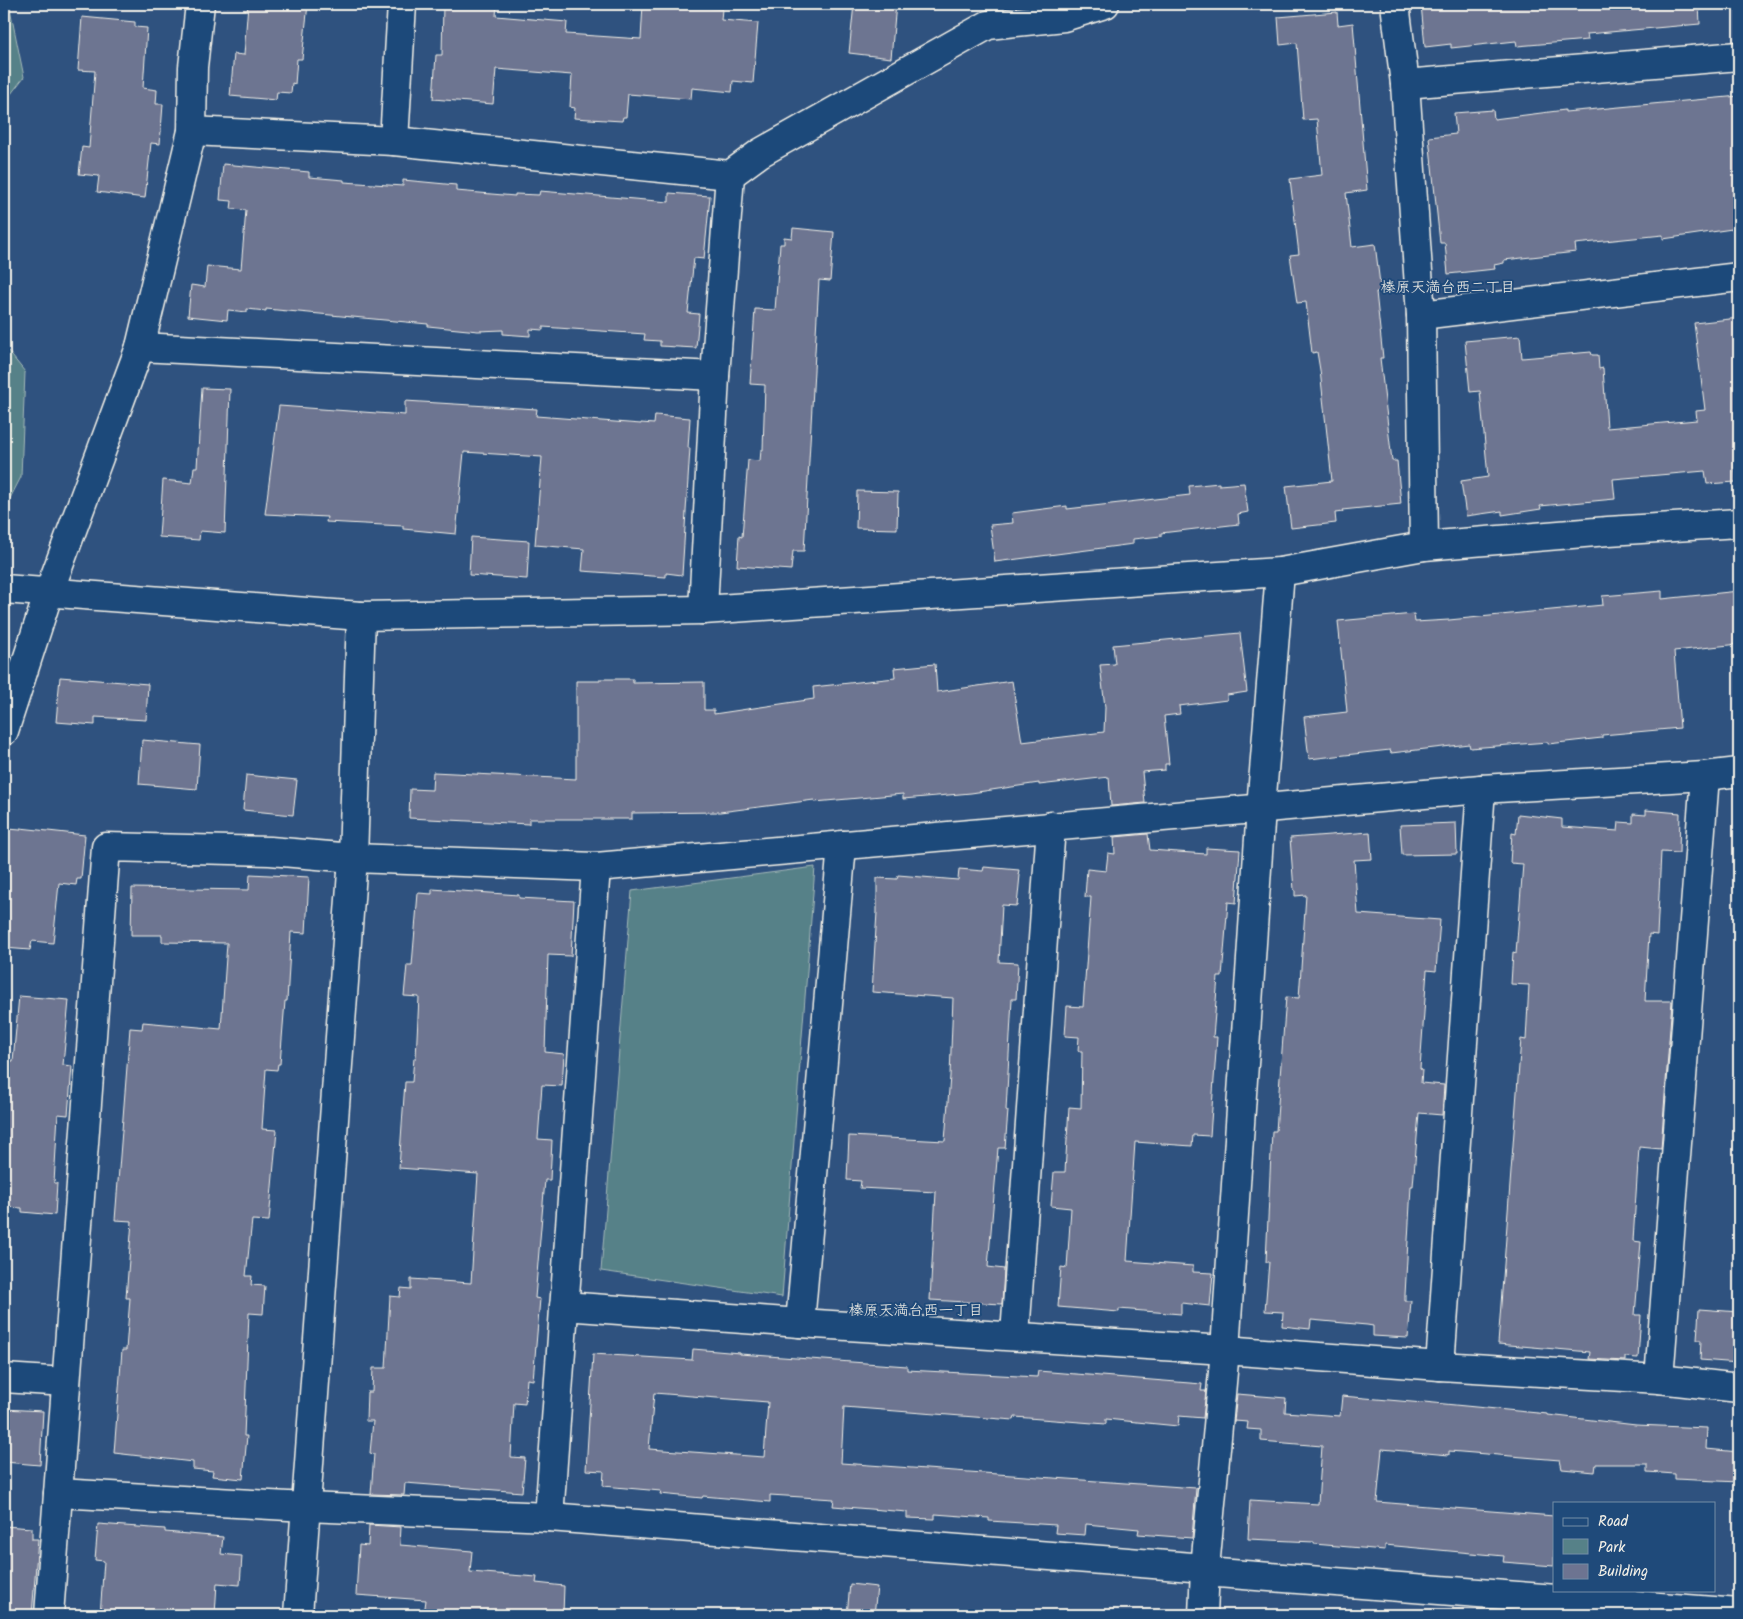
<svg xmlns="http://www.w3.org/2000/svg" width="1743" height="1619" font-family="Kalam,'Klee One',sans-serif">
<rect width="100%" height="100%" fill="#2f527f"/>
<filter id="ink" filterUnits="userSpaceOnUse"><feTurbulence type="fractalNoise" baseFrequency=".02" numOctaves="2"/><feDisplacementMap in="SourceGraphic" scale="10" xChannelSelector="R" yChannelSelector="G"/><feConvolveMatrix kernelMatrix="1 2 1 2 8 2 1 2 1" color-interpolation-filters="sRGB"/></filter>
<g filter="url(#ink)">
<!-- green -->
<g fill="#568188" stroke="#a5b9b8">
<polygon points="4,4 9,4 24,77 4,103"/>
<polygon points="4,346 25,372 21,477 4,510"/>
<polygon points="815,867 782,1297 601,1271 632,891"/>
</g>
<!-- building -->
<g fill="#6d7491" stroke="#f4f1e8" fill-rule="evenodd">
<polygon points="248,4 308,4 302,59 297,59 295,84 292,83 291,93 277,92 276,100 230,96 234,54 244,55"/>
<polygon points="443,4 497,4 496,16 567,22 566,34 641,39 643,4 698,4 698,6 722,9 721,20 758,23 753,83 733,81 732,92 692,88 691,99 628,94 626,117 623,117 622,121 574,118 575,108 570,107 572,75 496,69 493,104 433,99 436,55 442,55"/>
<polygon points="854,4 896,4 891,58 849,53"/>
<polygon points="1421,4 1699,4 1700,24 1587,34 1588,40 1517,46 1516,41 1451,48 1451,44 1425,47"/>
<polygon points="1337,12 1338,25 1353,23 1367,190 1346,193 1352,247 1375,244 1381,292 1376,292 1383,358 1380,358 1392,461 1397,461 1401,504 1342,510 1343,512 1335,513 1336,523 1291,528 1286,486 1332,481 1320,370 1317,352 1312,353 1306,302 1297,303 1290,255 1299,254 1290,179 1322,175 1317,119 1303,120 1297,43 1280,45 1278,17"/>
<polygon points="82,17 135,22 135,27 147,28 143,88 157,90 156,104 163,104 160,144 151,143 145,198 97,192 99,176 79,174 82,147 89,148 95,71 78,70"/>
<polygon points="1739,96 1739,228 1663,239 1663,235 1575,244 1576,252 1504,260 1504,263 1494,265 1495,269 1448,274 1445,243 1440,243 1429,137 1456,134 1454,113 1493,110 1494,119 1565,110 1565,112"/>
<polygon points="223,164 309,172 309,177 344,180 344,182 403,186 403,180 456,185 456,191 515,196 515,194 539,195 540,191 669,202 669,193 710,196 704,259 694,258 688,313 699,314 696,348 660,346 660,341 644,340 645,334 543,327 543,330 530,329 530,336 503,334 503,330 478,331 428,326 428,324 266,309 266,311 247,309 247,312 228,310 227,320 188,316 191,285 205,287 207,266 241,269 246,210 231,209 232,201 220,200"/>
<polygon points="793,228 834,232 830,281 819,280 804,551 793,551 791,570 737,566 739,536 742,537 748,460 760,461 761,450 763,450 765,385 750,384 755,309 775,310 780,244 784,244 784,237 792,238"/>
<polygon points="1739,318 1739,467 1735,468 1736,482 1707,484 1705,471 1613,479 1615,499 1540,506 1541,509 1502,515 1502,511 1466,516 1461,481 1488,477 1480,391 1470,392 1465,341 1520,336 1522,358 1591,352 1592,355 1598,355 1599,369 1603,368 1607,428 1697,420 1696,411 1705,410 1694,323"/>
<polygon points="202,388 230,389 225,533 200,531 199,540 159,537 163,480 192,483 194,467 197,467"/>
<polygon points="405,401 537,409 536,416 641,424 641,423 654,424 655,415 690,418 688,448 690,448 682,575 666,573 666,577 582,571 584,549 535,545 542,457 464,452 456,534 403,529 403,526 326,522 327,517 265,514 279,406 405,415"/>
<polygon points="1219,483 1219,485 1244,483 1248,512 1238,514 1239,524 1161,533 1161,536 1133,539 1133,544 995,562 990,525 1013,523 1012,513 1067,506 1067,509 1190,495 1189,486"/>
<polygon points="857,491 898,492 897,529 856,528"/>
<polygon points="471,537 529,541 527,579 469,575"/>
<polygon points="1662,591 1662,599 1739,591 1739,644 1674,651 1680,728 1602,735 1602,738 1548,744 1548,742 1470,748 1469,744 1391,753 1390,750 1309,759 1304,717 1347,712 1338,621 1414,614 1415,622 1449,620 1603,605 1602,596"/>
<polygon points="1240,633 1247,692 1227,695 1227,700 1179,706 1180,714 1164,716 1169,764 1165,764 1165,770 1142,772 1145,803 1111,806 1109,777 1039,785 1039,783 971,793 903,799 903,794 815,802 814,800 720,812 632,813 632,819 529,819 529,824 409,818 410,789 432,790 433,772 576,779 576,681 600,681 600,679 633,679 633,683 704,682 704,710 714,710 714,714 814,699 813,687 895,678 894,668 935,664 937,692 1012,681 1022,742 1104,732 1105,707 1100,665 1115,664 1113,645"/>
<polygon points="60,677 148,684 146,720 95,717 95,725 56,722"/>
<polygon points="142,740 200,745 197,789 139,784"/>
<polygon points="246,775 297,780 293,815 243,810"/>
<polygon points="1646,810 1680,813 1679,853 1661,852 1657,935 1649,934 1645,1001 1672,1001 1661,1149 1639,1147 1633,1241 1641,1242 1635,1315 1641,1315 1638,1358 1625,1357 1625,1361 1589,1359 1590,1352 1498,1344 1521,1039 1526,1040 1529,985 1511,984 1513,952 1516,953 1523,864 1510,863 1512,833 1516,834 1518,814 1562,819 1562,827 1618,831 1619,822 1633,823 1633,814 1646,815"/>
<polygon points="1456,823 1457,854 1402,855 1400,825"/>
<polygon points="20,828 85,835 81,879 77,879 76,885 59,883 53,943 32,941 30,950 4,948 4,846 6,847 8,829 20,830"/>
<polygon points="1370,832 1372,859 1354,860 1358,914 1440,920 1436,971 1427,970 1420,1069 1422,1070 1421,1083 1444,1085 1442,1115 1419,1113 1413,1186 1411,1186 1405,1295 1405,1301 1411,1301 1408,1338 1373,1336 1373,1326 1367,1325 1311,1320 1310,1329 1282,1326 1283,1312 1265,1311 1269,1262 1266,1262 1272,1131 1276,1131 1286,997 1299,998 1306,895 1295,896 1295,890 1294,890 1290,838"/>
<polygon points="1148,834 1150,850 1206,854 1206,848 1240,850 1236,903 1228,902 1222,977 1218,977 1213,1037 1217,1037 1210,1136 1193,1135 1192,1146 1135,1142 1127,1261 1193,1266 1193,1272 1213,1273 1210,1306 1181,1303 1181,1314 1119,1309 1119,1312 1058,1307 1061,1267 1067,1268 1071,1208 1051,1206 1054,1172 1065,1172 1069,1107 1081,1108 1082,1051 1078,1051 1079,1037 1065,1036 1067,1006 1083,1007 1091,897 1085,897 1087,869 1106,871 1108,853 1115,854 1114,837"/>
<polygon points="984,867 1019,870 1018,875 1020,875 1017,906 1002,905 999,962 1018,963 1016,999 1012,999 1006,1110 1008,1111 1005,1148 998,1148 988,1267 1004,1269 1002,1304 930,1300 936,1192 860,1188 861,1181 847,1180 849,1136 945,1141 950,1076 953,998 872,992 877,912 877,878 897,879 898,875 958,880 959,869 983,871"/>
<polygon points="250,874 309,877 306,933 291,932 287,1001 285,1001 280,1064 278,1064 277,1070 266,1069 262,1129 277,1130 269,1221 252,1220 246,1276 252,1276 251,1285 265,1286 263,1314 249,1313 244,1436 247,1436 243,1479 212,1476 213,1471 193,1469 193,1462 114,1453 122,1350 126,1350 130,1298 126,1298 132,1221 115,1220 130,1028 142,1029 143,1022 221,1029 227,943 162,942 162,935 131,935 132,888 249,890"/>
<polygon points="432,889 519,895 519,898 574,901 571,956 548,955 545,1052 564,1054 562,1086 542,1085 538,1139 552,1140 550,1180 545,1180 535,1298 540,1299 533,1380 527,1379 525,1404 514,1403 511,1457 525,1458 522,1492 405,1483 404,1495 371,1494 374,1454 370,1453 373,1421 366,1421 367,1392 372,1392 373,1368 386,1368 390,1296 400,1297 401,1288 411,1289 411,1279 471,1283 478,1174 399,1168 405,1082 412,1082 414,1058 416,1058 419,997 404,996 407,965 412,965 418,893 432,894"/>
<polygon points="19,996 69,1000 63,1065 72,1066 68,1115 58,1114 54,1183 57,1183 55,1215 22,1212 22,1208 4,1207 4,1061 13,1061"/>
<polygon points="1699,1309 1739,1312 1739,1363 1700,1360 1701,1340 1697,1340"/>
<path d="M 693,1349 L 740,1353 L 740,1354 L 907,1366 L 907,1370 L 1037,1377 L 1038,1371 L 1202,1384 L 1201,1391 L 1206,1391 L 1203,1418 L 1179,1416 L 1178,1426 L 1106,1419 L 1106,1424 L 1015,1417 L 1014,1420 L 844,1407 L 841,1463 L 1196,1488 L 1192,1538 L 1138,1534 L 1139,1529 L 1086,1524 L 1085,1535 L 1055,1533 L 1056,1525 L 989,1521 L 989,1518 L 935,1514 L 935,1519 L 907,1518 L 907,1512 L 833,1506 L 834,1499 L 770,1495 L 770,1502 L 703,1496 L 702,1498 L 660,1494 L 661,1491 L 603,1486 L 604,1471 L 586,1470 L 593,1354 L 692,1360 ZM 654,1393 L 768,1402 L 764,1457 L 649,1449 Z"/>
<polygon points="1237,1394 1286,1398 1285,1412 1340,1416 1342,1396 1423,1403 1424,1402 1548,1414 1548,1415 1636,1425 1707,1428 1706,1449 1739,1452 1739,1482 1675,1479 1675,1474 1647,1472 1647,1464 1596,1464 1595,1472 1562,1469 1560,1460 1449,1451 1449,1455 1382,1449 1377,1502 1554,1516 1554,1566 1503,1562 1504,1556 1385,1545 1385,1550 1314,1544 1314,1542 1248,1539 1250,1500 1318,1504 1322,1446 1261,1441 1261,1430 1247,1429 1248,1422 1234,1421"/>
<polygon points="4,1409 43,1411 40,1465 4,1462"/>
<polygon points="98,1524 165,1529 165,1532 223,1537 221,1554 242,1556 240,1585 217,1583 215,1615 100,1615 104,1561 95,1560"/>
<polygon points="369,1525 401,1527 400,1545 472,1551 470,1572 537,1577 536,1583 564,1586 563,1615 424,1615 426,1600 356,1595 359,1545 368,1546"/>
<polygon points="4,1526 32,1528 32,1539 38,1539 32,1615 4,1615"/>
<polygon points="850,1584 877,1587 874,1615 847,1615"/>
</g>
<g fill="none" stroke-linecap="round" stroke-linejoin="round">
<defs>
<g id="street">
<polyline points="1395,4 1405,84 1421,315 1424,546"/>
<polyline points="1405,84 1739,56"/>
<polyline points="192,131 394,141 730,175 760,153 988,25 1064,17 1105,4"/>
<polyline points="394,141 402,4"/>
<polyline points="1421,315 1739,277"/>
<polyline points="140,347 715,376"/>
<polyline points="703,610 715,376 730,175"/>
<polyline points="4,731 49,592 140,347 192,131 193,67 200,4"/>
<polyline points="564,1306 800,1323 1225,1350 1440,1366 1659,1379 1739,1388"/>
<polyline points="800,1323 842,845"/>
<polyline points="1015,1335 1051,826"/>
<polyline points="1440,1366 1481,789"/>
<polyline points="4,1378 66,1382"/>
<polyline points="1659,1379 1705,776"/>
<polyline points="58,1493 306,1507 549,1517 1205,1568"/>
<polyline points="549,1517 596,867"/>
<polyline points="1205,1572 1739,1613"/>
<polyline points="49,1615 106,847 270,851 353,858 596,867 1481,789 1705,776 1739,772"/>
<polyline points="1203,1615 1205,1568 1225,1350 1261,808 1280,572"/>
</g>
<g id="secondary">
<polyline points="4,589 361,616 703,610 1280,572 1424,546 1608,531 1739,523"/>
<polyline points="298,1615 353,858 361,616"/>
</g>
</defs>
<!-- street casing -->
<use href="#street" stroke="#f4f1e8" stroke-width="31"/>
<!-- secondary casing -->
<use href="#secondary" stroke="#f4f1e8" stroke-width="31"/>
<!-- street -->
<use href="#street" stroke="#1f4a7a" stroke-width="28"/>
<!-- secondary -->
<use href="#secondary" stroke="#1f4a7a" stroke-width="28"/>
</g>
</g>
<g text-anchor="middle" dominant-baseline="central" stroke-width="4" stroke-linejoin="round" paint-order="stroke">
<!-- neighbourhood labels -->
<g font-size="15" fill="#f4f1e8" stroke="#1f4a7a">
<text x="1448" y="288">榛原天満台西二丁目</text>
<text x="916" y="1311">榛原天満台西一丁目</text>
</g>
</g>
<!-- margin -->
<rect width="1743" height="1619" fill="none" stroke="#1f4a7a" stroke-width="20"/>
<rect x="10" y="10" width="1723" height="1599" fill="none" stroke="#f4f1e8" stroke-width="2" filter="url(#ink)"/>
<!-- legend -->
<rect x="1553" y="1502" width="162" height="90" fill="#1f4a7a" stroke="#748da6"/>
<rect x="1563" y="1518" width="25" height="8" fill="#1f4a7a" stroke="#748da6"/>
<text x="1598" y="1526" font-size="15" fill="#f4f1e8">Road</text>
<rect x="1563" y="1539" width="25" height="15" fill="#568188" stroke="#748da6"/>
<text x="1598" y="1552" font-size="15" fill="#f4f1e8">Park</text>
<rect x="1563" y="1564" width="25" height="15" fill="#6d7491" stroke="#748da6"/>
<text x="1598" y="1576" font-size="15" fill="#f4f1e8">Building</text>
</svg>
